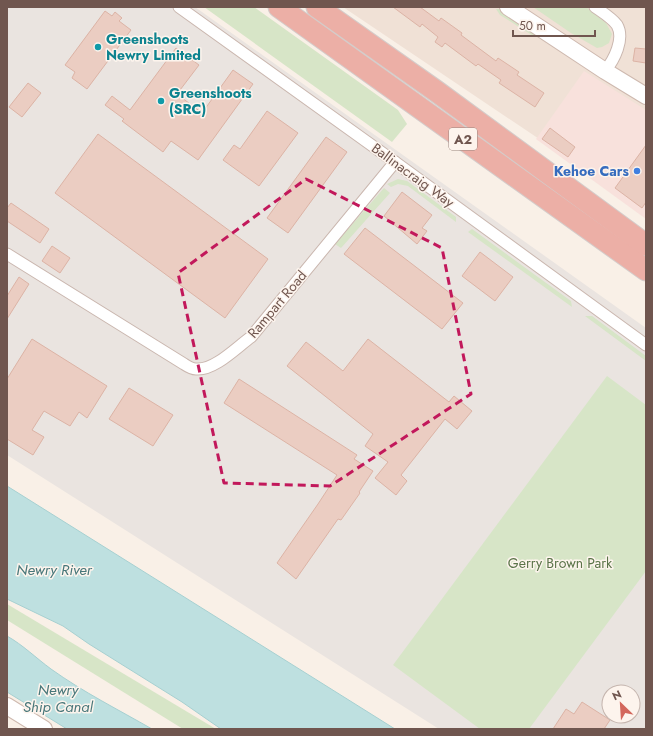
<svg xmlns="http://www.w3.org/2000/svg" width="653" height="736" font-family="Jost,sans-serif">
<rect width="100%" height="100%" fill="#f9f0e7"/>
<!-- residential -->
<polygon fill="#f0e1d6" points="343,7 646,7 646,211"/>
<!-- commercial -->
<polygon fill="#f8e1dc" points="584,71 646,110 646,219 536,139"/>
<!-- industrial -->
<path fill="#eae4e0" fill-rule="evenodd" d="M 7,7 L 195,7 L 646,328 L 646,729 L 439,729 L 7,455 ZM 609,692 L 633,692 L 633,716 L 609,716 Z"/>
<!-- green -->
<g fill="#d7e5c7">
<polygon points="204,7 254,7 398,110 407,124 392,142"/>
<polygon points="533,7 586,7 606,23 612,34 609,43 602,47 597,48 571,33"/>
<polygon points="496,9 500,9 534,31 535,37 500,15"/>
<polygon points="398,179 407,181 456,217 456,222 408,186 398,184 391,187 387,184"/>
<polygon points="384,188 390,193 341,248 335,244"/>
<polygon points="472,229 571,301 572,307 468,232"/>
<polygon points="585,316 592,316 646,356 646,361"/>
<polygon points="607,376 646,405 646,571 529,729 480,729 393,665"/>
<polygon points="7,604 216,729 183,729 7,620"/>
</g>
<!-- water -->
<g fill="#bee0e0" stroke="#a6d0d1">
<polygon points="7,486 395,729 221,729 182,702 89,644 63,626 7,599"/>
<path d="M 7,636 C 23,645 36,658 51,669 C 83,692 119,710 152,729 L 67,729 L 7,692 Z"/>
</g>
<!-- building -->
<g fill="#ebcdc2" stroke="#dcb3a5">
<polygon points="393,7 420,7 439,21 441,18 462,33 461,35 496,61 498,58 519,72 517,75 544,93 535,107 499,83 501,80 478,64 476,66 445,43 442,47 435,42 438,37 422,24 420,27"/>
<polygon points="105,11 112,16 115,12 122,18 119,21 131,30 87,89 72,78 75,72 65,65"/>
<polygon points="176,48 199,65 177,94 202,113 233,70 253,84 198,160 171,141 163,152 122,121 124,119 105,105 112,96 130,110"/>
<polygon points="635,48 646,49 646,63 633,61"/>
<polygon points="28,83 41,93 22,117 9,107"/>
<polygon points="267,111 298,133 259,186 223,160 234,145 240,149"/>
<polygon points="550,128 575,147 568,157 542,139"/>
<polygon points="98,134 268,259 225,318 55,193"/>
<polygon points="326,137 347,152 288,233 267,218"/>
<polygon points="646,145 646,202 642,208 615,188"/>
<polygon points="402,192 432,215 422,228 427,231 417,244 384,216"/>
<polygon points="11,203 49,229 40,243 7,221 7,208"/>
<polygon points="365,228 463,303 442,329 344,254"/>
<polygon points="52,246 70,258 60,273 42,261"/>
<polygon points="480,252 513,277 495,301 462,276"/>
<polygon points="19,277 29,284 7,319 7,296"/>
<polygon points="32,339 107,386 87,418 79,412 70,426 44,411 32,430 44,437 33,455 7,439 7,379"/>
<polygon points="368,339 449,402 454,396 472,411 457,429 445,419 401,475 407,481 396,495 375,478 388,462 365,446 373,434 287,366 306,342 343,371"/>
<polygon points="239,379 357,455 354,459 373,471 359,492 360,493 341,520 338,519 296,579 277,563 318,504 337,475 224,403"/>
<polygon points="129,388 173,415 153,446 109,419"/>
<polygon points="582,702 610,720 604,729 553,729 566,709 574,714"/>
</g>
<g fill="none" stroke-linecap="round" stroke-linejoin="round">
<defs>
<g id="street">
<polyline points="179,7 395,162 646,345"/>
<path d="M 595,7 C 602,12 612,18 617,25 C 625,39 614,60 605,71"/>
<path d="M 7,254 L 184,364 C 187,366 192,369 196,369 C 214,371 237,347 251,337 L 395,162"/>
</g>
<g id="secondary">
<polyline points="508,7 605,71 646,96"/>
<polyline points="7,706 44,729"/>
</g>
<g id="highway">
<polyline points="279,7 646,270"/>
<polyline points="317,7 436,91 646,245"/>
</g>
</defs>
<!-- street casing -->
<use href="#street" stroke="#cab7af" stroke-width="13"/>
<!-- secondary casing -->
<use href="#secondary" stroke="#ceb9af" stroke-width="18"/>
<!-- highway casing -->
<use href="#highway" stroke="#d4ccca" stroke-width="23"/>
<!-- street -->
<use href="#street" stroke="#fff" stroke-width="11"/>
<!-- secondary -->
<use href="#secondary" stroke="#fff" stroke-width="16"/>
<!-- highway -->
<use href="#highway" stroke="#ecafa6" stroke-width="21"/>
</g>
<!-- marked area -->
<path fill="none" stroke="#c2185b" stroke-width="3" stroke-dasharray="8 5" stroke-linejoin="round" d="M 306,179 L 442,248 L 471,394 L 330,486 L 224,483 L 178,273 Z"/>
<!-- markers -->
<g fill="#0f9aa8" stroke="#fdf4ed" stroke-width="1.5">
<circle cx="98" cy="47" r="4"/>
<circle cx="161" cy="101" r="4"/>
</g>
<circle fill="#3f7fe0" stroke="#fdf4ed" stroke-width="1.5" cx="637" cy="171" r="4"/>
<g text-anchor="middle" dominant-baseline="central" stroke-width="3" stroke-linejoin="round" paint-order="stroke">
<!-- shield labels -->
<rect fill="#fdf4ed" stroke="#9a857e" stroke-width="1" x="449" y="128" width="28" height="22" rx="3"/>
<g font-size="13" font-weight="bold" fill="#70564f">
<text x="463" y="139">A2</text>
</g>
<!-- culture labels -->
<g font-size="14" font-weight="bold" fill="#0d838f" stroke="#fdf4ed" text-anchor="start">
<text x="106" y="39">Greenshoots<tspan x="106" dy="16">Newry Limited</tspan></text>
<text x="169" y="93">Greenshoots<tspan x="169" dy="16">(SRC)</tspan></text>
</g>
<!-- shop labels -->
<g font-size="14" font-weight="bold" fill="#366cbe" stroke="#fdf4ed" text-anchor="end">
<text x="629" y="171">Kehoe Cars</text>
</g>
<!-- street labels -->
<g font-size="14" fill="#70564f" stroke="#fdf4ed">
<text transform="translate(413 175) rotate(36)">Ballinacraig Way</text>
<text transform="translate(277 304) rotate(-50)">Rampart Road</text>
</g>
<!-- park labels -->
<g font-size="14" fill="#5b7449" stroke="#fdf4ed">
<text x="560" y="563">Gerry Brown Park</text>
</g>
<!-- water labels -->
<g font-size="15" font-style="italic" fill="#48777a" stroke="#fdf4ed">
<text x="54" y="570">Newry River</text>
<text x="58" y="690">Newry<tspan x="58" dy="17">Ship Canal</tspan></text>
</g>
</g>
<!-- border -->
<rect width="653" height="736" fill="none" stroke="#70564f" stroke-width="16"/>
<!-- north arrow -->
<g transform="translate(621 704) rotate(335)"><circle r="19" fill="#fdf4ed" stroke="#c5b5ae"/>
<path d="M0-3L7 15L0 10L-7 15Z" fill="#d3675c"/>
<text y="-6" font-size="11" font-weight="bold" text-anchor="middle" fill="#70564f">N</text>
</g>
<!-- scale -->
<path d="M513 30v6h82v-6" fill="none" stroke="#70564f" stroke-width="2"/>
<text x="519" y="30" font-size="12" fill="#70564f" stroke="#fdf4ed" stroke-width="3" paint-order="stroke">50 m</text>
</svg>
